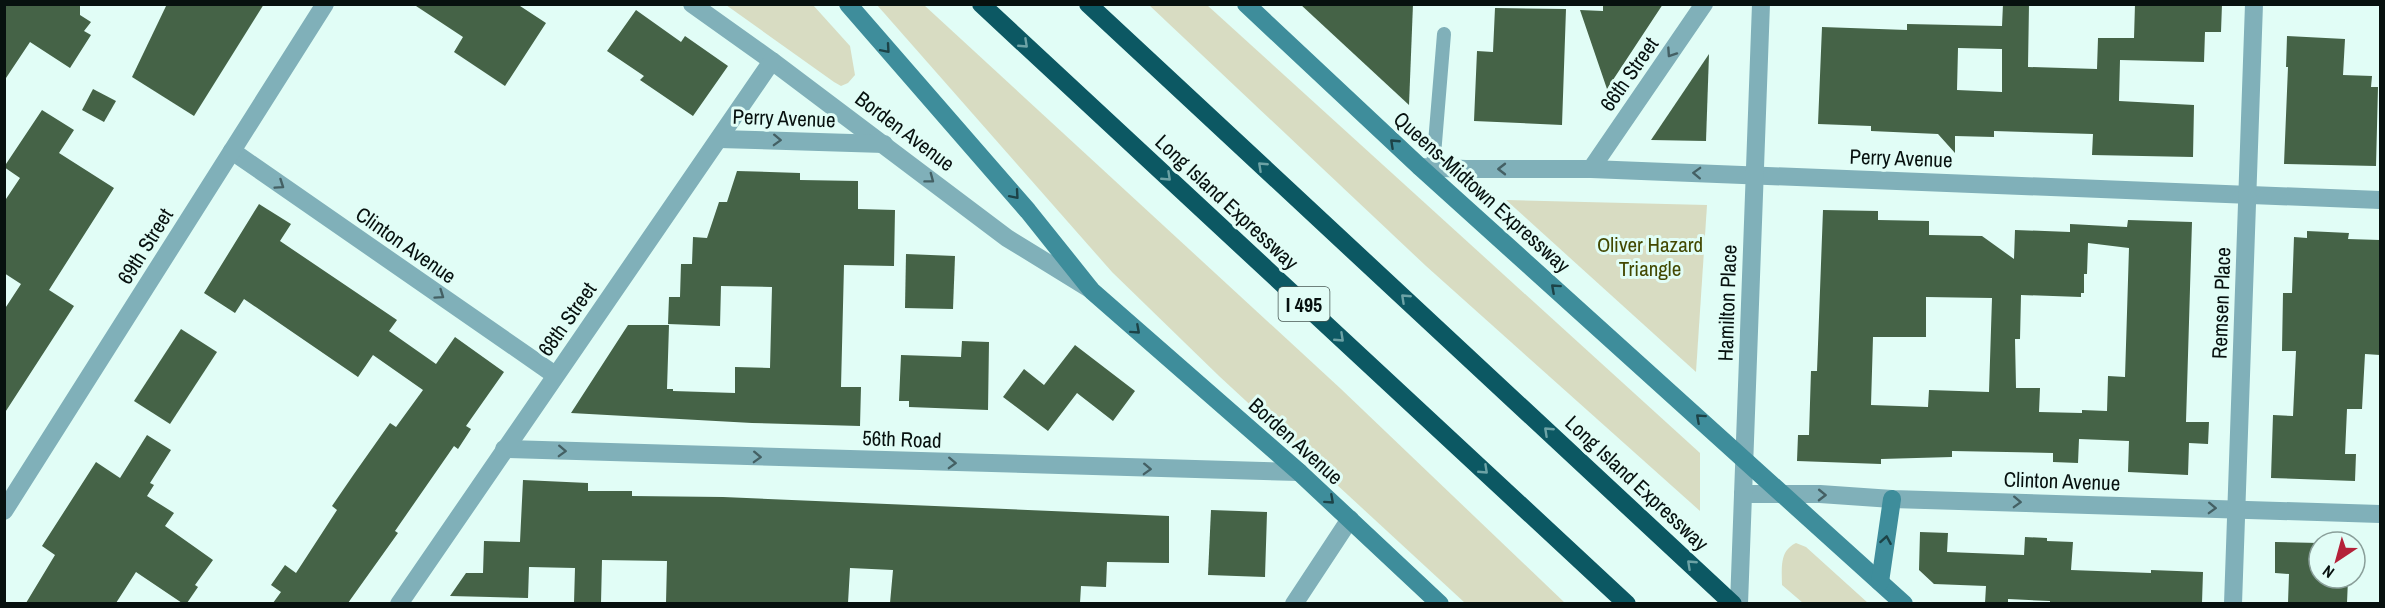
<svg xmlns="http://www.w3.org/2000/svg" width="2385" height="608" font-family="'Archivo Narrow',sans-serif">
<rect width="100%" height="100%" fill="#e1fdf6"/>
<!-- green -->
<g fill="#d8dcc2">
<polygon points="726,5 813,5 850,46 855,75 848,83 841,86 834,82"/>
<polygon points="877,5 924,5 1341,389 1565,603 1465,603 1219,376 1112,272"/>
<polygon points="1149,5 1207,5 1700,453 1700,511 1426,266"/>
<polygon points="1506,200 1707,205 1696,372"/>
<path d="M 1796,543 L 1806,547 L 1868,603 L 1803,603 L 1782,585 C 1782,568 1779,551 1796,543 Z"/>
</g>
<!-- building -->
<g fill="#456347" fill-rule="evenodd">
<polygon points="4,4 80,4 80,15 91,22 84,31 91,35 70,68 30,42 4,81"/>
<polygon points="167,4 264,4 194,116 132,77"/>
<polygon points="413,4 517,4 546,23 505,86 454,52 463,37"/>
<polygon points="1300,4 1413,4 1409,105"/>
<polygon points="1603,4 1663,4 1607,89 1580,10 1603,11"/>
<path d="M 2003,4 L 2029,4 L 2028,67 L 2097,69 L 2098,38 L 2134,38 L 2135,4 L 2222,4 L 2221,32 L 2205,32 L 2204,62 L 2120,60 L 2119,101 L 2194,105 L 2193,157 L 2092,155 L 2093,134 L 1994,131 L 1994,137 L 1955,136 L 1955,153 L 1938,134 L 1871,131 L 1871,126 L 1818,124 L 1822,27 L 1907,30 L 1907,24 L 2002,26 ZM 1958,48 L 2002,49 L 2002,92 L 1957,90 Z"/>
<polygon points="1495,8 1566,9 1562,125 1474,121 1477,51 1493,52"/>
<polygon points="636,10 681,42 685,36 728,66 693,116 640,80 644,76 607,51"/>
<polygon points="2287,36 2345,39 2343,75 2372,76 2371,87 2378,87 2376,166 2284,164 2288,67 2286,67"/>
<polygon points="1709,54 1706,141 1651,140"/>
<polygon points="93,89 116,101 104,122 82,110"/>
<polygon points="42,110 74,130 59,153 114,188 49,290 74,306 4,414 4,310 21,284 4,273 4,202 20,178 4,167"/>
<polygon points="737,171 800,173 800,180 858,181 858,209 895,210 894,266 844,265 841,387 861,387 860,426 752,423 571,413 628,325 669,325 667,389 673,389 673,391 735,393 735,367 770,368 772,287 721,286 720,326 668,324 669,297 680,297 681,264 692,264 693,237 707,238 719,202 727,202"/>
<polygon points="259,204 291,224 280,241 397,320 389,331 436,364 455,337 504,372 466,426 471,429 458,449 454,446 395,531 398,533 348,603 273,603 281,592 271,585 285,565 296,573 337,510 332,506 354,474 390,423 396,427 423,390 373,355 358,377 244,299 235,313 204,293"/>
<path d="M 1823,210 L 1878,211 L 1878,220 L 1929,221 L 1929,235 L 1982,236 L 2014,259 L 2015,230 L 2070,232 L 2070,224 L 2127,227 L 2128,220 L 2192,222 L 2186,422 L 2209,422 L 2208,444 L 2189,443 L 2188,475 L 2128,472 L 2129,441 L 2079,439 L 2078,463 L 2053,462 L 2053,453 L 1952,451 L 1952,457 L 1881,459 L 1881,464 L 1797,461 L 1798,435 L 1809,435 L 1811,371 L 1817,371 ZM 2088,243 L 2129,248 L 2125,377 L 2108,376 L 2107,411 L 2082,410 L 2082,413 L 2039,412 L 2040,388 L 2016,388 L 2015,339 L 2020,339 L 2021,295 L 2081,297 L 2081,293 L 2084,293 L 2084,274 L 2087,274 ZM 1926,297 L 1992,298 L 1989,392 L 1929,390 L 1928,407 L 1871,405 L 1873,337 L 1926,337 Z"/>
<polygon points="2307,231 2349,233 2348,239 2380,240 2380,355 2365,354 2362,409 2347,409 2345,454 2356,454 2355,481 2271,478 2273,415 2293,416 2296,351 2282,351 2283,293 2292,293 2294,237 2307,238"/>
<polygon points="906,254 955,256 953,309 905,308"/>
<polygon points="181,329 217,352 170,424 134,401"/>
<polygon points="962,341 989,342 988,410 909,407 909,401 899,401 901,355 961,357"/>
<polygon points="1075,345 1135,391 1113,421 1077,393 1048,431 1003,397 1024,369 1044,385"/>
<polygon points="147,435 171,450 150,483 154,485 147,496 174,513 165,526 213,560 195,585 198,587 187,603 182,603 136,572 116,603 26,603 55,555 42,546 96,462 120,478"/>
<polygon points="523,480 588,483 588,491 632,491 632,496 723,497 1169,516 1169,563 1107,562 1106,587 1081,586 1080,603 890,603 893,570 850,568 848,603 666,603 667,561 602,560 601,603 574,603 575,568 529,567 528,598 450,596 466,573 483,573 484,541 520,542"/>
<polygon points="1211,510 1267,512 1265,577 1208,575"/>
<polygon points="1920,532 1948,533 1947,552 2024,555 2025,537 2047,538 2047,541 2073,542 2071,570 2151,573 2151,570 2203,572 2202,603 2050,603 2050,601 2008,599 2008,603 1985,603 1986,586 1934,584 1919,570"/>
<polygon points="2275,542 2319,543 2319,578 2348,579 2347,603 2288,603 2289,574 2275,573"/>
</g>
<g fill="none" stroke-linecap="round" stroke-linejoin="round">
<!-- service -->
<polyline stroke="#80b0b9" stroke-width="14" points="1433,167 1444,34"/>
<!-- minor -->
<g stroke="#80b0b9" stroke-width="18">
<polyline points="692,4 772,61 1007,238 1090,289"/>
<polyline points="719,139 884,144"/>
<polyline points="232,151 555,375"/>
<polyline points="1420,167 1466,169 1591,169 2380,200"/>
<polyline points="1591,169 1704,4"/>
<polyline points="504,449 1299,472"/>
<polyline points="1743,494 1820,494 1892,499 2380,514"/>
<polyline points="399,604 772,61"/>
<polyline points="1294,604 1350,519"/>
<polyline points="2233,604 2254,4"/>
</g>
<!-- tertiary -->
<g stroke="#80b0b9" stroke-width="18">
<polyline points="4,511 325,4"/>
<polyline points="1739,604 1761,4"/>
</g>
<!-- secondary -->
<g stroke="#3e8d9b" stroke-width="18">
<polyline points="848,4 1028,211 1092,291 1299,472 1440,604"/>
<polyline points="1246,4 1420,167 1904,604"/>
<polyline points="1880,582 1892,499"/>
</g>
<!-- motorway -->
<g stroke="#0c5863" stroke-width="18">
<polyline points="981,4 1627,604"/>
<polyline points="1088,4 1733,604"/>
</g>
</g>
<!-- one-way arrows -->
<defs><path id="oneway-chevron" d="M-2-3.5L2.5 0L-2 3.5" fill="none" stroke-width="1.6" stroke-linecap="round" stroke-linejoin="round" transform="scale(1.5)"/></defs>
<g stroke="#6ca2a5">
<use href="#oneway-chevron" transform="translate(1024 44) rotate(43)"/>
<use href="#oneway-chevron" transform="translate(1262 166) rotate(-137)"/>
<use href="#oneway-chevron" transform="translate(1167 177) rotate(43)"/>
<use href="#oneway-chevron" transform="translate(1405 298) rotate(-137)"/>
<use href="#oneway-chevron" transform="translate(1340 338) rotate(43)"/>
<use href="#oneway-chevron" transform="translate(1548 431) rotate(-137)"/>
<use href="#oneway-chevron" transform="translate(1484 470) rotate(43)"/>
<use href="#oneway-chevron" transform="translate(1691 564) rotate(-137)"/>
</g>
<g stroke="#1d4347">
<use href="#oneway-chevron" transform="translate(886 49) rotate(49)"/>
<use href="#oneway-chevron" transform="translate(1394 143) rotate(-137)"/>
<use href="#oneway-chevron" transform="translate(1015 195) rotate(49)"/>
<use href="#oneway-chevron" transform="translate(1555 288) rotate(-138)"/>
<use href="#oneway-chevron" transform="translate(1136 330) rotate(42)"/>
<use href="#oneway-chevron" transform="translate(1700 418) rotate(-138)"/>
<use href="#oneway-chevron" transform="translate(1330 500) rotate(42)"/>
<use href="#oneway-chevron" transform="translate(1886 540) rotate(-80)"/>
</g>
<g stroke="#446064">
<use href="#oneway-chevron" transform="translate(1671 53) rotate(124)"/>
<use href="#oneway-chevron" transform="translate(777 140) rotate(2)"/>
<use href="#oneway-chevron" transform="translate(1502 169) rotate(180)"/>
<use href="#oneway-chevron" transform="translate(1697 173) rotate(-178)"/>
<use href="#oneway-chevron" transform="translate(930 179) rotate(37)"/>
<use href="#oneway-chevron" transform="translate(280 185) rotate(34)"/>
<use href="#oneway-chevron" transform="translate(440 295) rotate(35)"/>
<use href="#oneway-chevron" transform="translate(562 451) rotate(2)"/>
<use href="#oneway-chevron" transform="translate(757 457) rotate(2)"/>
<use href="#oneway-chevron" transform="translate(952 463) rotate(2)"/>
<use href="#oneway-chevron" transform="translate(1147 469) rotate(2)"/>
<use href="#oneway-chevron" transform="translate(1822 495) rotate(1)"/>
<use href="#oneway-chevron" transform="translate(2017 502) rotate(2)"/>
<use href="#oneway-chevron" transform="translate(2212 508) rotate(2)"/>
</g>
<g text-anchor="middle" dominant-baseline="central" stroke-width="6" stroke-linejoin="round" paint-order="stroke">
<!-- shield labels -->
<rect fill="#e1fdf6" stroke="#485854" stroke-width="1.5" x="1278.5" y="287" width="51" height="34" rx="4.5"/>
<g font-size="20" font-weight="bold" fill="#07110f">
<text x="1304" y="304">I 495</text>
</g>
<!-- street labels -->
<g font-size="21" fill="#07110f" stroke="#e1fdf6">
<text transform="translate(1629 74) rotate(-55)">66th Street</text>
<text transform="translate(784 118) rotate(2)">Perry Avenue</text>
<text transform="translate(905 131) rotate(37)">Borden Avenue</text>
<text transform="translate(1901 158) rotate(2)">Perry Avenue</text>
<text transform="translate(1482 192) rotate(42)">Queens-Midtown Expressway</text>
<text transform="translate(1227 202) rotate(43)">Long Island Expressway</text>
<text transform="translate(406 245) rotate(35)">Clinton Avenue</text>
<text transform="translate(145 246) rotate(-58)">69th Street</text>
<text transform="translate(1727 303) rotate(-88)">Hamilton Place</text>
<text transform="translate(2221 303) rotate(-88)">Remsen Place</text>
<text transform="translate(567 319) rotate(-55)">68th Street</text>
<text transform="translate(902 439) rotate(2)">56th Road</text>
<text transform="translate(1296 441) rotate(42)">Borden Avenue</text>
<text transform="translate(2062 481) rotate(2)">Clinton Avenue</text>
<text transform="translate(1637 483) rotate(43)">Long Island Expressway</text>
</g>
<!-- park labels -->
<g font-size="21" fill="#424801" stroke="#e1fdf6">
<text x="1650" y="244">Oliver Hazard<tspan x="1650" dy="24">Triangle</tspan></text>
</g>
</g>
<!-- border -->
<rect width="2385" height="608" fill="none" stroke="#07110f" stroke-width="12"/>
<!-- north arrow -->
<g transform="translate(2337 560) rotate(216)"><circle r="28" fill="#e1fdf6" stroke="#8a9f9a" stroke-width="1.5"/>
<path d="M0-4.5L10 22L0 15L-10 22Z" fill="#b42139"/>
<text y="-9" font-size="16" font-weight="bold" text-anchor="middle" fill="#07110f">N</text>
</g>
</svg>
